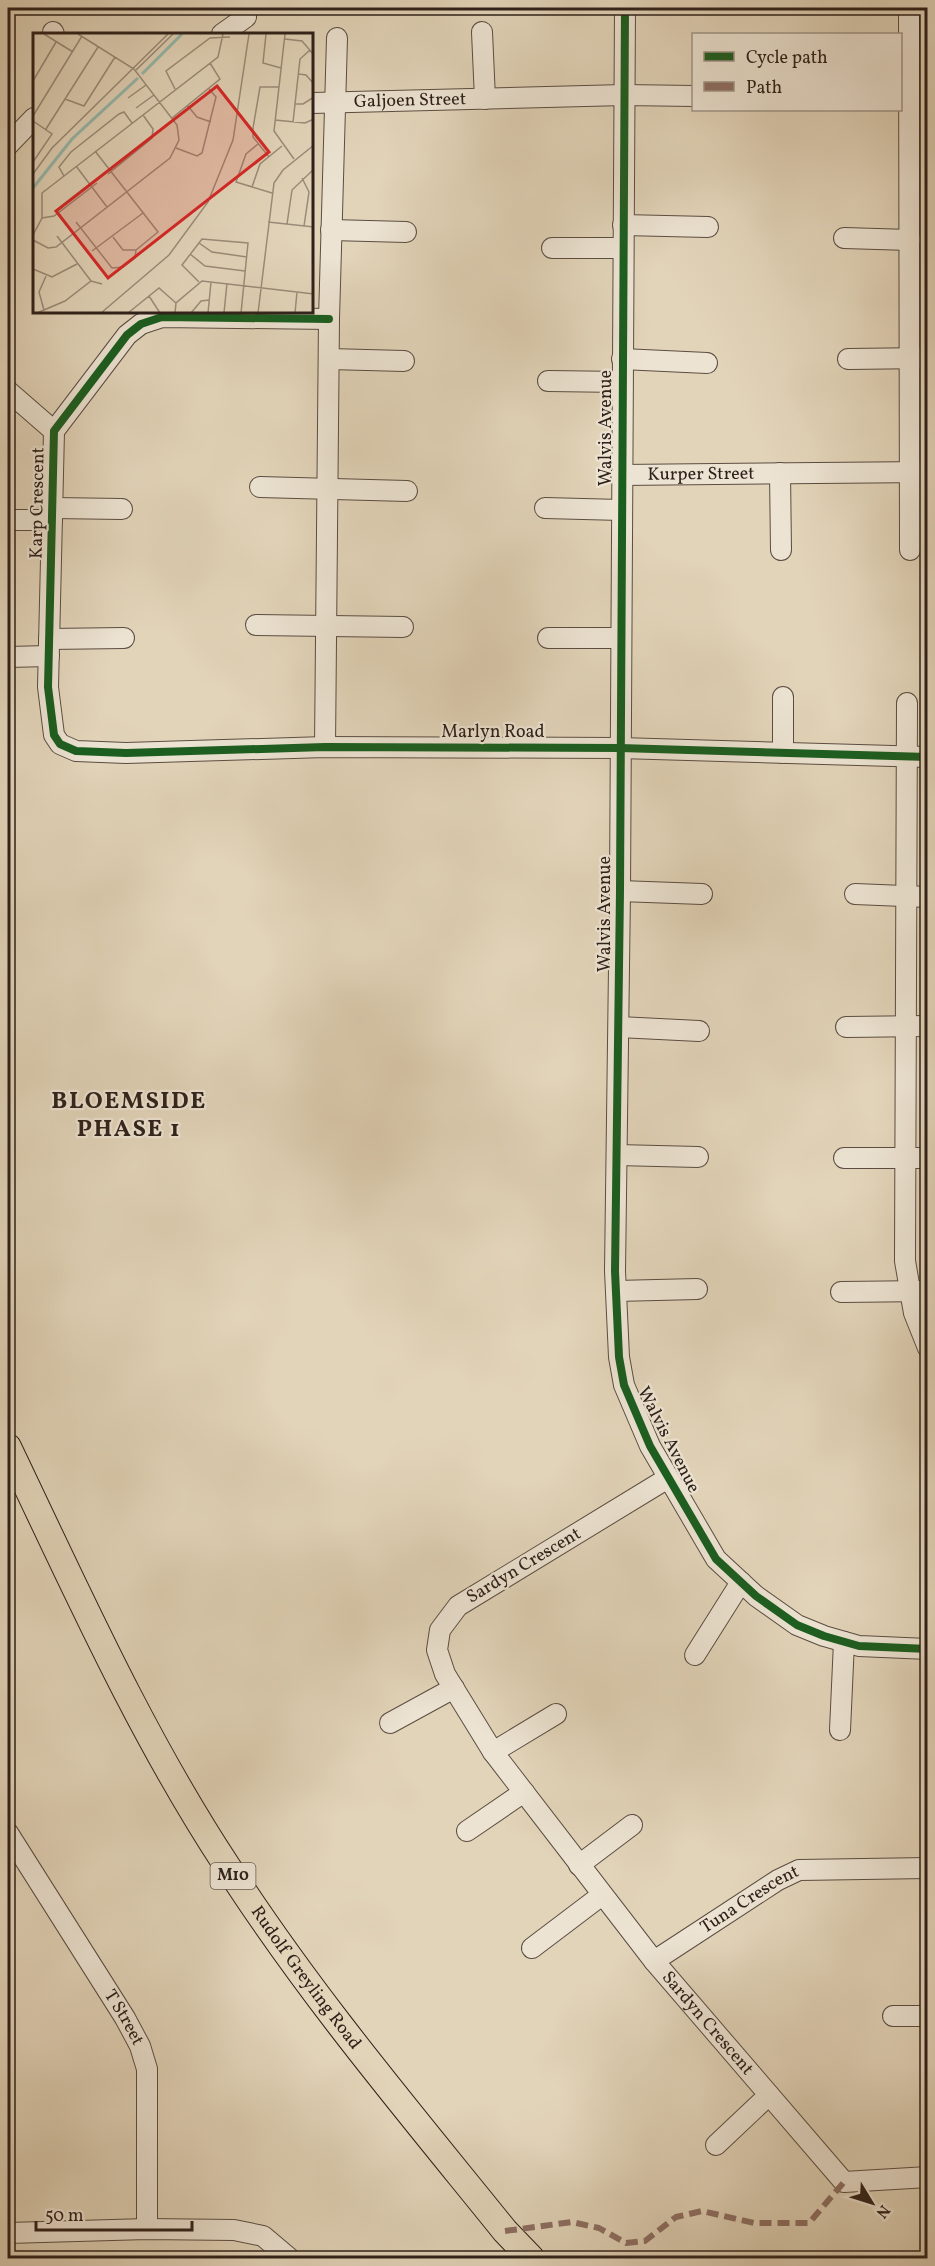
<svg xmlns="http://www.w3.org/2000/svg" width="935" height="2266" font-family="Vollkorn,serif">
<rect width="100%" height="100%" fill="#e2d4b9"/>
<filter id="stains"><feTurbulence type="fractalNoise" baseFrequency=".00333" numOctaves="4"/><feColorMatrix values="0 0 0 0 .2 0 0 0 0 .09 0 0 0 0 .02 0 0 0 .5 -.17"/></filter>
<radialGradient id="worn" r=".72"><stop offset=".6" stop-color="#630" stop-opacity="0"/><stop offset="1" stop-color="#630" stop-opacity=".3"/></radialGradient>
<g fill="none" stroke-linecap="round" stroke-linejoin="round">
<defs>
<g id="minor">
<polyline points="625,8 620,891 615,1271 619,1357 624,1385 650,1446 716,1559 756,1596 797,1625 824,1636 859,1646 928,1649"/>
<polyline points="909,8 910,550"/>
<polyline points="53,32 54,34"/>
<polyline points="482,32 485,99"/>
<polyline points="222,34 246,17"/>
<path id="s1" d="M 312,103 L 624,95 L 694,96"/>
<polyline points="8,145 34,118"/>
<polyline points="623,225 708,227"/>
<polyline points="331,230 406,232"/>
<polyline points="844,238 910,240"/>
<polyline points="552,248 623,248"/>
<polyline points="329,319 162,317 141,324 127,335 54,431 48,687 54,735 60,744 76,751 126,753 325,747 620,748 928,757"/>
<polyline points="329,359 404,361"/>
<polyline points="622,359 707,363"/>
<polyline points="848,359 928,358"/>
<polyline points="548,381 622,382"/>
<polyline points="8,391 54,431"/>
<polyline points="780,473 781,550"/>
<path id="s2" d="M 621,475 L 928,472"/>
<polyline points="260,487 407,491"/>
<polyline points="53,508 122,509"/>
<polyline points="545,508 621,510"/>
<polyline points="8,520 52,520"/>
<polyline points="256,625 403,627"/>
<polyline points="548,638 620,638"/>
<polyline points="49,639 124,638"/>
<polyline points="8,657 49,656"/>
<polyline points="783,697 783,753"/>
<polyline points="907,703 905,1261 914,1313 928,1348"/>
<polyline points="325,747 329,319 337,38"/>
<polyline points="620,891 702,894"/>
<polyline points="855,894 928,897"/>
<polyline points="619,1027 699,1031"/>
<polyline points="846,1027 928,1026"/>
<polyline points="617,1155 698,1157"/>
<polyline points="844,1158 928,1158"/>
<polyline points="616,1291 697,1289"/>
<polyline points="841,1292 928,1291"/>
<path id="s3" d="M 668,1478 L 458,1606 L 440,1630 L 437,1650 L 445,1674 L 493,1752 L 654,1961 L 844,2182 L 928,2177"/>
<polyline points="695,1655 741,1582"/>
<polyline points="390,1723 454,1688"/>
<polyline points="840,1730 844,1642"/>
<polyline points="493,1752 556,1714"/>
<polyline points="467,1831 524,1792"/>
<path id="s4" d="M 8,1833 L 125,2018 L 140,2046 L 147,2069 L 147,2229"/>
<polyline points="579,1865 632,1825"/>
<polyline points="532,1948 602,1895"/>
<path id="s5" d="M 654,1961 L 778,1880 L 799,1870 L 928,1868"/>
<polyline points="893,2016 928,2016"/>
<polyline points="716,2145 769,2095"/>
<polyline points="8,2233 147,2229 234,2230 263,2236 289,2258"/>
</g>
<g id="major">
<path id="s6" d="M 8,1447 C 76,1589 140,1734 227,1866 C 310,1995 409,2112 505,2231 L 531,2258"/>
</g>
</defs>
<!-- minor casing -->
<use href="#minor" stroke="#5b4d42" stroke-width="22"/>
<!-- major casing -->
<use href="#major" stroke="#2e201a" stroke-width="28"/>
<!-- minor -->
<use href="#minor" stroke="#ece3d2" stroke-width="20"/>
<!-- major -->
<use href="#major" stroke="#e2d4b9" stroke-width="26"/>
<!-- quiet -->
<polyline stroke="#8d6e63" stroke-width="6" stroke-dasharray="12 6" stroke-linecap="butt" points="505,2231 572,2222 599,2228 626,2243 645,2241 676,2217 702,2211 754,2223 809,2223 844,2182"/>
<defs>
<g id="cycleway">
<polyline points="625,8 620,891 615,1271 619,1357 624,1385 650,1446 716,1559 756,1596 797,1625 824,1636 859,1646 928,1649"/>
<polyline points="329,319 162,317 141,324 127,335 54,431 48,687 54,735 60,744 76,751 126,753 325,747 620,748 928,757"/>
</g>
</defs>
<!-- cycleway casing -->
<use href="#cycleway" stroke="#ece3d2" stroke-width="11"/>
<!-- cycleway -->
<use href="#cycleway" stroke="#1b5e20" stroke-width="8"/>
</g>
<g text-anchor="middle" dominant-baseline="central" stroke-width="4.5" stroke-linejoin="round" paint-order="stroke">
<!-- shield labels -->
<rect fill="#ece3d2" stroke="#675a51" stroke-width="1.5" x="210.5" y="1863" width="45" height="26" rx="4.5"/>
<g font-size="16" font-weight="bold" fill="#2e201a">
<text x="233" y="1876">M10</text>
</g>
<!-- street labels -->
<g font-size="18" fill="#2e201a" stroke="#ece3d2">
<text stroke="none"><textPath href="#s1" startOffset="98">Galjoen Street</textPath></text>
<text transform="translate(606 428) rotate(-90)">Walvis Avenue</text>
<text stroke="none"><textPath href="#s2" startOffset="80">Kurper Street</textPath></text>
<text transform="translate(38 503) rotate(-89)">Karp Crescent</text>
<text x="493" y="732">Marlyn Road</text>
<text transform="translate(605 914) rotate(-90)">Walvis Avenue</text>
<text transform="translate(668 1440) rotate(63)">Walvis Avenue</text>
<text transform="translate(524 1566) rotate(-31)">Sardyn Crescent</text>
<text stroke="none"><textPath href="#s5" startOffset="114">Tuna Crescent</textPath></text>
<text stroke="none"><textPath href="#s6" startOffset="610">Rudolf Greyling Road</textPath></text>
<text stroke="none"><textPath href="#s4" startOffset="218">T Street</textPath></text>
<text stroke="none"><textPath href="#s3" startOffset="759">Sardyn Crescent</textPath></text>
</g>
<!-- district labels -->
<g font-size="24" font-weight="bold" letter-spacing="1.5" fill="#2e201a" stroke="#ece3d2">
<text x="129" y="1102">BLOEMSIDE<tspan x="129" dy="28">PHASE 1</tspan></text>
</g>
</g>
<!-- overview -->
<g transform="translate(33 33)">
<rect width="280" height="280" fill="#e2d4b9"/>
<path fill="none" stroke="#95b8ac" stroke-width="3" d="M 109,41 L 149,1M 0,155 L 39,106 L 105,45"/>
<path fill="none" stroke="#9a8c79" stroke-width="1.5" d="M 11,1 L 40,19M 233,1 L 230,30 L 248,35M 252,1 L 241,98 L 261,126M 252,6 L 269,8 L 281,22M 103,37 L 140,1M 266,41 L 273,42 L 281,51M 0,48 L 23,9M 142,56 L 133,38 L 177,5 L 197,4M 95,65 L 113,52M 32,66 L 51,73 L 82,24M 262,71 L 270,71 L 281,64M 154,72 L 164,84 L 178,89M 103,75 L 121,62M 0,83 L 49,3M 139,85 L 187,46 L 177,30M 242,87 L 272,90 L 281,86M 0,88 L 19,101 L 0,129M 260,89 L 267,26 L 277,17M 13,96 L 65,14M 225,111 L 213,121 L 203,149 L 239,160M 143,115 L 164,123 L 169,120 L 183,64 L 176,56M 62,118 L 125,199 L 103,217 L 90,217 L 80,204M 236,124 L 220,104 L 220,95 L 227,54 L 246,54M 43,133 L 74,174M 0,141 L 19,115 L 135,1M 75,141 L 119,105 L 120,96 L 110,82M 31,143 L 26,134 L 38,119 L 86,81 L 91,79 L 99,90M 269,145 L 276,159 L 271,193M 219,154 L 227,131 L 249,113M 9,185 L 21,183 L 64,150M 43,189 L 79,235 L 90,234 L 102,225 L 103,217M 235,189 L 281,194M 254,191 L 259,157 L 281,136M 0,202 L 9,185 L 9,160 L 185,24 L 190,1M 24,203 L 58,248M 0,207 L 15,215 L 23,214 L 137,125 L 146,107 L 144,92 L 101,36 L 45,1M 166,210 L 179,219 L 214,224M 59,218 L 110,180M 157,221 L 172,233 L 212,238M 0,236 L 19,244 L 44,231M 166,249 L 149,232 L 169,206 L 215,210 L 208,280M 116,263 L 127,280M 11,277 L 6,259 L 13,243M 4,280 L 32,268 L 58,248 L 69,251M 68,280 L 136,222 L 175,169 L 200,107 L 216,1M 95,280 L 126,255 L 143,270M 142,280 L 143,270 L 169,248 L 281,261M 158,280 L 168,268 L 176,267M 175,280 L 178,249M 191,280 L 194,250M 225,280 L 241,150 L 250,137 L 281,112M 262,280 L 264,259"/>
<path fill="#d62828" fill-opacity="0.15" stroke="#d62828" stroke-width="3" d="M 184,53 L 236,119 L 75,245 L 23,178 Z"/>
<rect width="280" height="280" fill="none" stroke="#2e201a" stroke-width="3"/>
</g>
<!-- margin -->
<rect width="935" height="2266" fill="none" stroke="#e2d4b9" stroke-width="30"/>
<rect x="9" y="9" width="917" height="2248" fill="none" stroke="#2e201a" stroke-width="3"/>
<rect x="15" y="15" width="905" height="2236" fill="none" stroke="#2e201a" stroke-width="1.5"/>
<!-- legend -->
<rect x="692" y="33" width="210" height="78" fill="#ece3d2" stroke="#a09588" stroke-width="1.5"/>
<rect x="704" y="52" width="30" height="9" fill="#1b5e20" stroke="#a09588" stroke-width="1.5"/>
<text x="746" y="63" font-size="18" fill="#2e201a">Cycle path</text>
<rect x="704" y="82" width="30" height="9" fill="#8d6e63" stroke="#a09588" stroke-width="1.5"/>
<text x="746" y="93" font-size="18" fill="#2e201a">Path</text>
<!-- north arrow -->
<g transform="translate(872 2203) rotate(128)" stroke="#ece3d2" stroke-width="4.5" paint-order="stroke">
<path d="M0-4.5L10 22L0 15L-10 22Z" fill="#2e201a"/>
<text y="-9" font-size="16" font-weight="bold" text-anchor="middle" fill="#2e201a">N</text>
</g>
<!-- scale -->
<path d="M36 2221v9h156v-9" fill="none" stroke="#2e201a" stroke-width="3"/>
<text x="45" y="2221" font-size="18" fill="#2e201a" stroke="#ece3d2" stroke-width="4.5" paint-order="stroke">50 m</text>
<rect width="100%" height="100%" filter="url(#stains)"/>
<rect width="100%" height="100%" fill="url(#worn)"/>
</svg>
